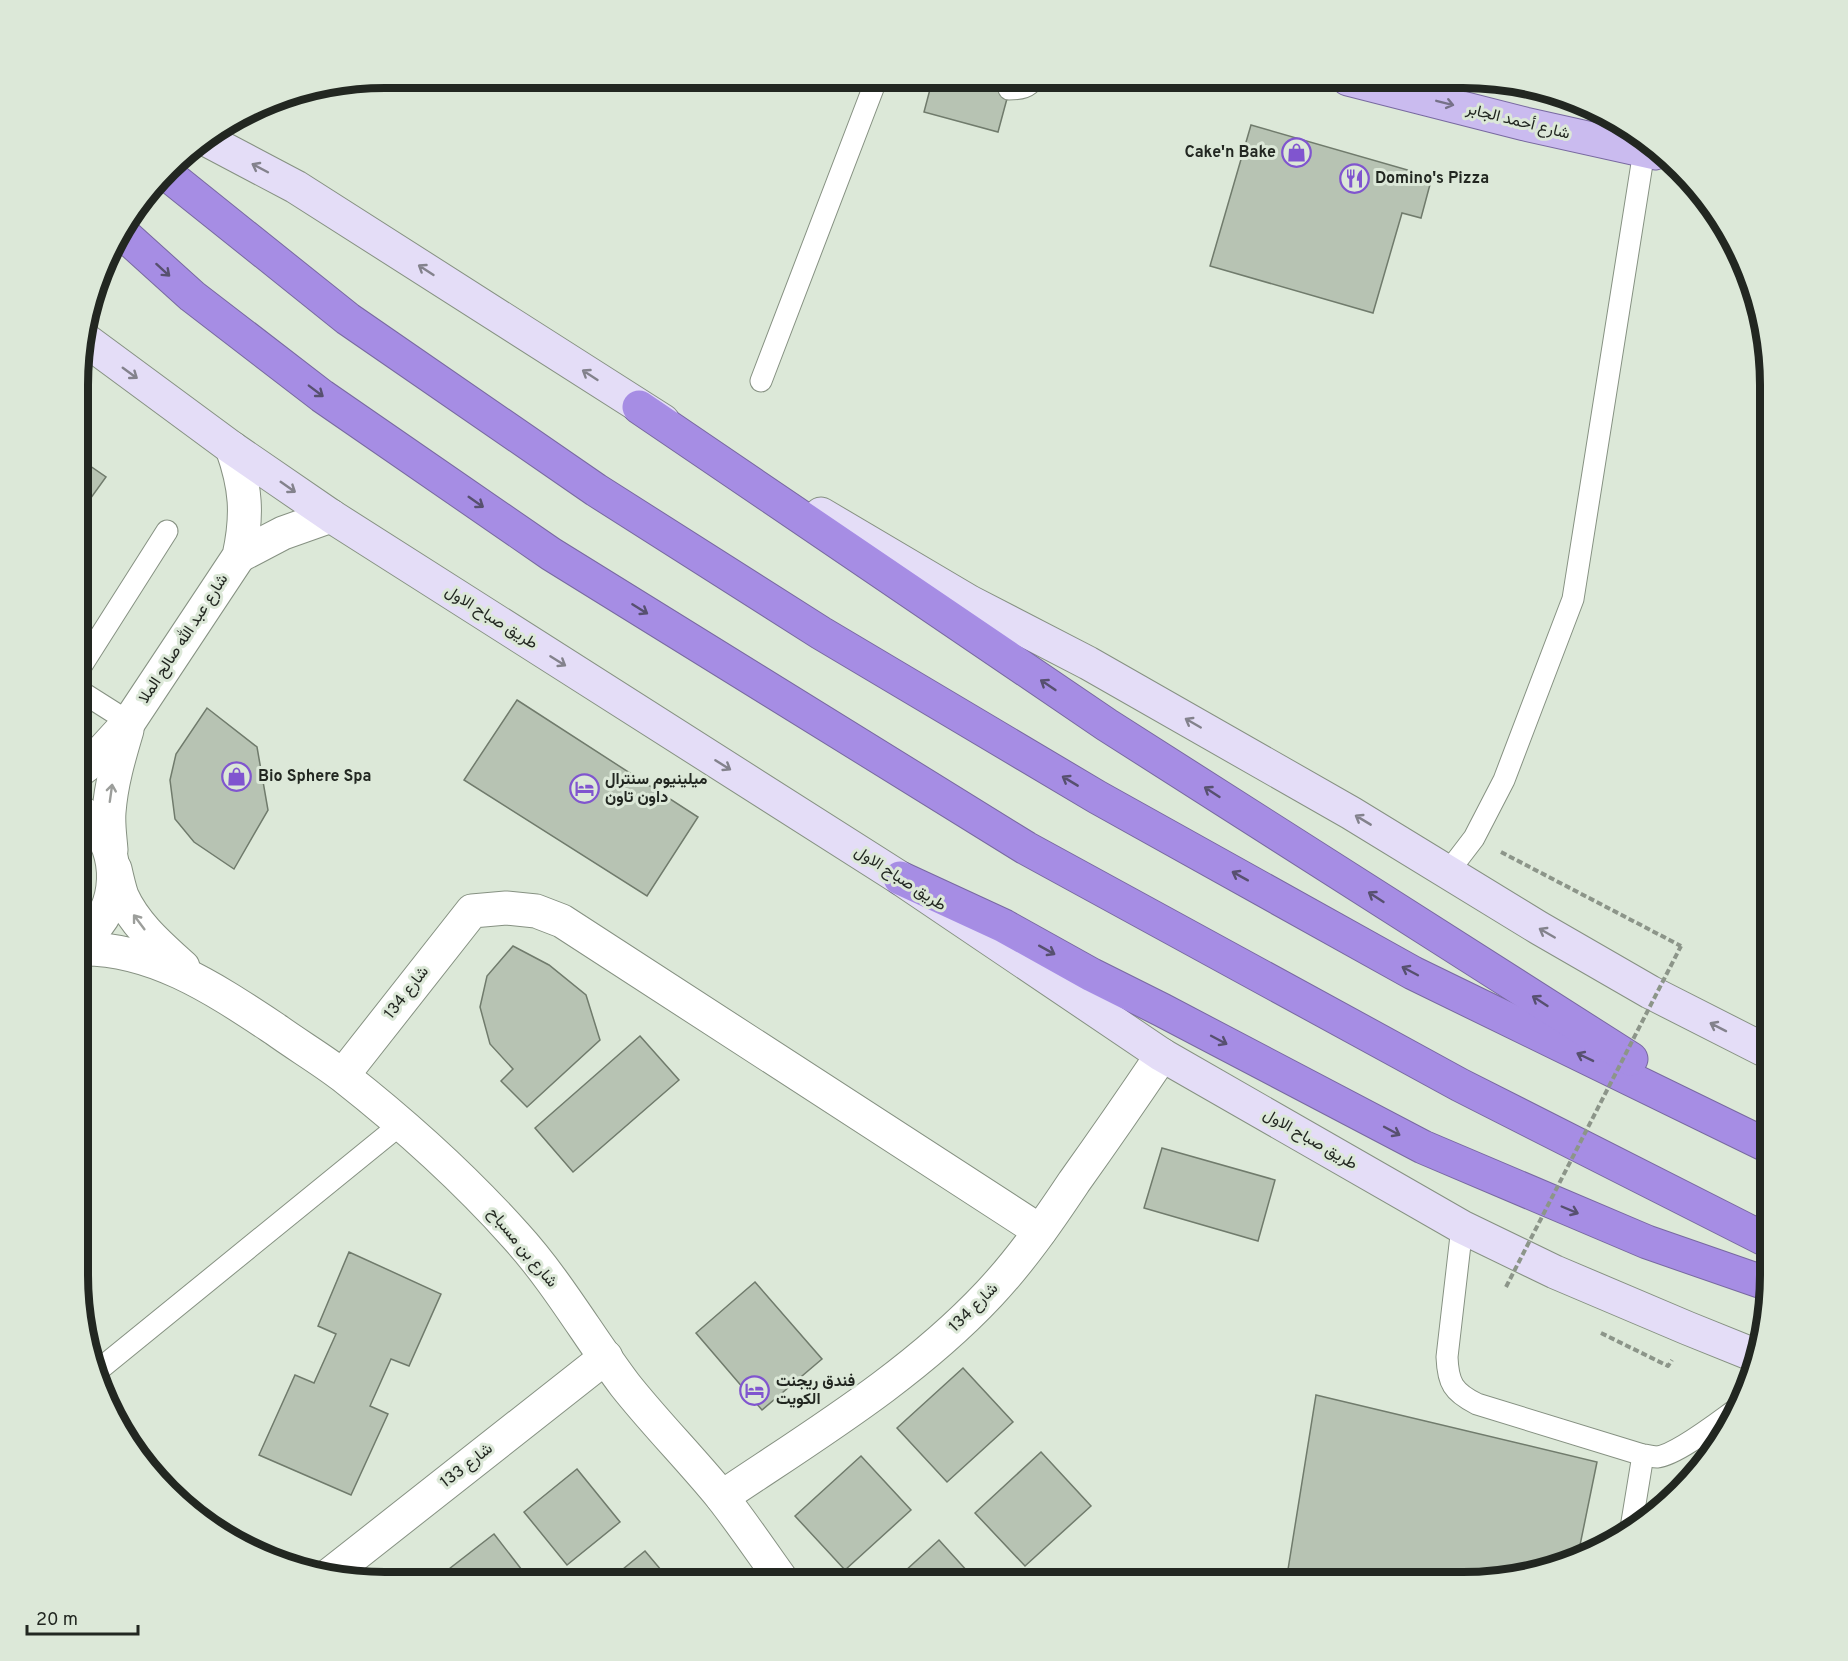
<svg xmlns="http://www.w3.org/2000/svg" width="1848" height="1661" font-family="Overpass,Vazirmatn,sans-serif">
<rect width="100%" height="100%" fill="#dce8d8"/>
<!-- building -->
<g fill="#b7c3b3" stroke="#707b6c" stroke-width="1.5">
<polygon points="933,78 1004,78 1012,80 998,132 924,112"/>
<polygon points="1251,125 1432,177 1421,218 1402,213 1373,313 1210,266"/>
<polygon points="80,459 106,477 80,513"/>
<polygon points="517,700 698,817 647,896 464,780"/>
<polygon points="207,708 257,747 268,810 234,869 194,842 175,819 170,780 176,754"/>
<polygon points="513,946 549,965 586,995 600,1040 527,1107 501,1081 513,1069 490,1044 480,1007 487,976"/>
<polygon points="640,1036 679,1080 573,1172 535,1128"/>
<polygon points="1162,1148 1275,1180 1258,1241 1144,1208"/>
<polygon points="349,1252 441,1294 409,1366 391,1359 370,1406 388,1414 351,1495 259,1455 295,1375 314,1383 336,1334 318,1326"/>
<polygon points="755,1282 822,1359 762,1410 696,1333"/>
<polygon points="963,1368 1013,1422 947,1482 897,1428"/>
<polygon points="1316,1395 1597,1462 1577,1560 1482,1582 1286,1582"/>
<polygon points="1041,1452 1091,1506 1025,1566 975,1513"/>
<polygon points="861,1456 911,1510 845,1570 795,1516"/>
<polygon points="577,1469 620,1522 567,1565 524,1512"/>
<polygon points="494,1534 532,1583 431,1583"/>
<polygon points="939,1540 978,1583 892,1583"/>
<polygon points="645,1551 672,1583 606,1583"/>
</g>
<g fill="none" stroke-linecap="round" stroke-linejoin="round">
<defs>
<g id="lane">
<path d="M 1009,89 C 1021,89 1028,88 1035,78"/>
<polyline points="761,381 877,78"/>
<polyline points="80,668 167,531"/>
<polyline points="80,691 129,722"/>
<polyline points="1448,872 1474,838 1504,780 1573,599 1644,151"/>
<path d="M 1462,1227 L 1447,1357 C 1448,1383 1453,1392 1477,1404 L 1643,1455 C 1647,1455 1653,1457 1657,1457 C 1677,1455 1721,1420 1738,1408"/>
<polyline points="96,1372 401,1124"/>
<polyline points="1631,1528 1643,1455"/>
</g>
<g id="street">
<polyline points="239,556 283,533 331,516"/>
<path d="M 80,770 L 96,758 L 129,722 L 239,556 C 248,515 246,487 232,448"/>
<path d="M 111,850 C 110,837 108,825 109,812 C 111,784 119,757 127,730"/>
<path d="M 115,869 C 117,878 119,887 122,896 C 135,925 160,946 183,967"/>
<path d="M 79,941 C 119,916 123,863 97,826 C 93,820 85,816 80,811"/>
<path d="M 79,949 C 153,947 216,990 275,1029 C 297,1045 321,1059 343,1076 C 404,1124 464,1178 515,1235 C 557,1281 588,1336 625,1385 C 655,1423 690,1458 721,1496 C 743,1524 763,1554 784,1583"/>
<polyline points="343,1075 472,911 506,908 536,911 562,921 1040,1231"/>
<path d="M 722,1497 C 814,1435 912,1376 989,1294 C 1021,1260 1048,1221 1074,1182 C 1104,1140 1133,1098 1162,1055"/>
<polyline points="328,1576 606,1357"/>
</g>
<g id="secondary">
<polyline points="207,140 296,187 663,421"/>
<polyline points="83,338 232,448 331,516 900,878 1162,1055 1462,1227 1555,1272 1687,1328 1754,1355"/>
<polyline points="821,514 970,602 1088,663 1351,813 1539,928 1650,992 1770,1053"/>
</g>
<polyline id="primary" points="1348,79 1525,124 1655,153"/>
<g id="highway">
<polyline points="167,174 348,319 596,490 821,633 1097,797 1413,973 1770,1147"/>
<polyline points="120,231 192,296 322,396 551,554 1026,848 1460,1085 1770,1242"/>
<polyline points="639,407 1107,725 1631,1059"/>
<polyline points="900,878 1004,926 1092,975 1162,1010 1423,1147 1647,1242 1768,1284"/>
</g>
</defs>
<!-- lane casing -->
<use href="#lane" stroke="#869182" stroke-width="23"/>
<!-- street casing -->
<use href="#street" stroke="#869182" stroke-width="35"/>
<!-- secondary casing -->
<use href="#secondary" stroke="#869182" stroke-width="35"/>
<!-- primary casing -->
<use href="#primary" stroke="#7869a0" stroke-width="35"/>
<!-- highway casing -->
<use href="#highway" stroke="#7869a0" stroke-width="35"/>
<!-- path -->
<g stroke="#8c9589" stroke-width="4" stroke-dasharray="6 3" stroke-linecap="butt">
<polyline points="1501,852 1681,946"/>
<polyline points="1601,1333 1668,1366 1672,1360"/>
<polyline points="147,1466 201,1514"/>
</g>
<!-- lane -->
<use href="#lane" stroke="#fff" stroke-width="21"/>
<!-- street -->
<use href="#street" stroke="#fff" stroke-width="33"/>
<!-- secondary -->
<use href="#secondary" stroke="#e4ddf7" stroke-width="33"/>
<!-- primary -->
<use href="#primary" stroke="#cabbef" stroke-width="33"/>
<!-- highway -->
<use href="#highway" stroke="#a68de4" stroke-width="33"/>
<!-- path-bridge -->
<polyline stroke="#8c9589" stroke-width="4" stroke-dasharray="6 3" stroke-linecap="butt" points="1506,1287 1681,946"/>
</g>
<!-- one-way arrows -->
<defs><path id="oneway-shaft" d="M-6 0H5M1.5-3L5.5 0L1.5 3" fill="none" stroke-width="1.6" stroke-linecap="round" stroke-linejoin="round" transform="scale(1.5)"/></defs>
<use stroke="#767188" href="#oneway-shaft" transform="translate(1445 103) rotate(14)"/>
<g stroke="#83828c">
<use href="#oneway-shaft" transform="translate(260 168) rotate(-152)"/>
<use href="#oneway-shaft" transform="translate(426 270) rotate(-147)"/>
<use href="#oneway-shaft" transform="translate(130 373) rotate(36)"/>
<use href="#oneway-shaft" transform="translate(590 375) rotate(-147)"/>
<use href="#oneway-shaft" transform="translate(288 487) rotate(35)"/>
<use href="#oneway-shaft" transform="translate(558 661) rotate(32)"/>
<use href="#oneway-shaft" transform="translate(1193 723) rotate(-150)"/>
<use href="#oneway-shaft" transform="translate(723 765) rotate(32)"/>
<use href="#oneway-shaft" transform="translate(1363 820) rotate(-149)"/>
<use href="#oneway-shaft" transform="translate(1547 933) rotate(-150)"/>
<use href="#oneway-shaft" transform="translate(1718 1027) rotate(-153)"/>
</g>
<g stroke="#57506f">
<use href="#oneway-shaft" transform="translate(163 270) rotate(42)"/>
<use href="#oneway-shaft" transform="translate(316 391) rotate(37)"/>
<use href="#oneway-shaft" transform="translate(476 502) rotate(35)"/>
<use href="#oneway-shaft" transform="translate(640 609) rotate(32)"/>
<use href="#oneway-shaft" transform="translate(1048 685) rotate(-146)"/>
<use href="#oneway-shaft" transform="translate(1070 781) rotate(-149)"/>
<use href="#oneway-shaft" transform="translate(1212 792) rotate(-147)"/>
<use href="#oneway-shaft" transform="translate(1240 876) rotate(-151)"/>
<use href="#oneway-shaft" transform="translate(1376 897) rotate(-147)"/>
<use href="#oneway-shaft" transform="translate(1047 950) rotate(29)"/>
<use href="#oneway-shaft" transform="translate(1410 971) rotate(-152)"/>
<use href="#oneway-shaft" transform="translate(1540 1001) rotate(-147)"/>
<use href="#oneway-shaft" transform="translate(1219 1040) rotate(28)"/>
<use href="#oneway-shaft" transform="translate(1585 1057) rotate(-154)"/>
<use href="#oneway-shaft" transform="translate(1392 1131) rotate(28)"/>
<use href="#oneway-shaft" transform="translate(1570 1210) rotate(23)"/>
</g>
<g stroke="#9c9e9b">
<use href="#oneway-shaft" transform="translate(111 793) rotate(-82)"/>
<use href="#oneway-shaft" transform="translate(139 922) rotate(-127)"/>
</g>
<!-- icons -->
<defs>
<symbol id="shop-ring" viewBox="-11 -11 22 22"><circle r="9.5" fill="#dce8d8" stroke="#8055cf" stroke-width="1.5"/><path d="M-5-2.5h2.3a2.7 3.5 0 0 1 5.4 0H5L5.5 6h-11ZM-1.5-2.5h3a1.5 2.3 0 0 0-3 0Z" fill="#8055cf"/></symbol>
<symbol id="restaurant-ring" viewBox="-11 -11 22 22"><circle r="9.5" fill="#dce8d8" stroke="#8055cf" stroke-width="1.5"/><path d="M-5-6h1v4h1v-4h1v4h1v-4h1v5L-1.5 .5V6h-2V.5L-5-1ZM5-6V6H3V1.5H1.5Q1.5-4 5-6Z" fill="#8055cf"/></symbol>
<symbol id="hotel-ring" viewBox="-11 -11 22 22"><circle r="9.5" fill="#dce8d8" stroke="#8055cf" stroke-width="1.5"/><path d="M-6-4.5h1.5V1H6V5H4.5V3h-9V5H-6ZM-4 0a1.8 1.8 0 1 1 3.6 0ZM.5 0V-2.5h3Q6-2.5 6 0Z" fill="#8055cf"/></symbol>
</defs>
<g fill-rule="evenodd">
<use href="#shop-ring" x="1280" y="136" width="33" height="33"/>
<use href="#restaurant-ring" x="1338" y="162" width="33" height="33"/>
<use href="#shop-ring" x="220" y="760" width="33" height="33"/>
<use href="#hotel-ring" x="568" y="772" width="33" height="33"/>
<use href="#hotel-ring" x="738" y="1374" width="33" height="33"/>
</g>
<g text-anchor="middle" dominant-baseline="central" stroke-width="6" stroke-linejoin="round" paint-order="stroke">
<!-- street labels -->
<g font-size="16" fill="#222721" stroke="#dce8d8">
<text transform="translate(1518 122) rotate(14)">شارع أحمد الجابر</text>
<text transform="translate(491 618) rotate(32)">طريق صباح الاول</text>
<text transform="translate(184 639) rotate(-57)">شارع عبد الله صالح الملا</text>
<text transform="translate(900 879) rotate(33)">طريق صباح الاول</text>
<text transform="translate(407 993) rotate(-52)">شارع 134</text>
<text transform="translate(1310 1140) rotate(30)">طريق صباح الاول</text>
<text transform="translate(522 1248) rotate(50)">شارع بن مسباح</text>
<text transform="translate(974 1308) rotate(-45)">شارع 134</text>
<text transform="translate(467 1466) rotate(-38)">شارع 133</text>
</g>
<!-- poi labels -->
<g font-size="16" font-weight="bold" fill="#222721" stroke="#dce8d8" text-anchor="start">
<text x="1276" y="153" text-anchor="end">Cake'n Bake</text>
<text x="1375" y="179">Domino's Pizza</text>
<text x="258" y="777">Bio Sphere Spa</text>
<text x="605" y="780">ميلينيوم سنترال<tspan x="605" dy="18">داون تاون</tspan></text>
<text x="776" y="1382">فندق ريجنت<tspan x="776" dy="18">الكويت</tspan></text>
</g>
</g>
<!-- crop -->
<path d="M0 0H1848V1661H0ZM385 88H1463A297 297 0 0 1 1760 385V1275A297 297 0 0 1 1463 1572H385A297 297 0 0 1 88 1275V385A297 297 0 0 1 385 88Z" fill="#dce8d8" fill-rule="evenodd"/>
<path fill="none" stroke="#222721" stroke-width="8" d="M385 88H1463A297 297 0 0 1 1760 385V1275A297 297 0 0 1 1463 1572H385A297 297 0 0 1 88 1275V385A297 297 0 0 1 385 88Z"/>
<!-- scale -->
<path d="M27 1625v9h111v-9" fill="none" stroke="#222721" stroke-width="3"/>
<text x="36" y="1625" font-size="18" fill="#222721" stroke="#dce8d8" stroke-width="4.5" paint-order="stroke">20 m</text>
</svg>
